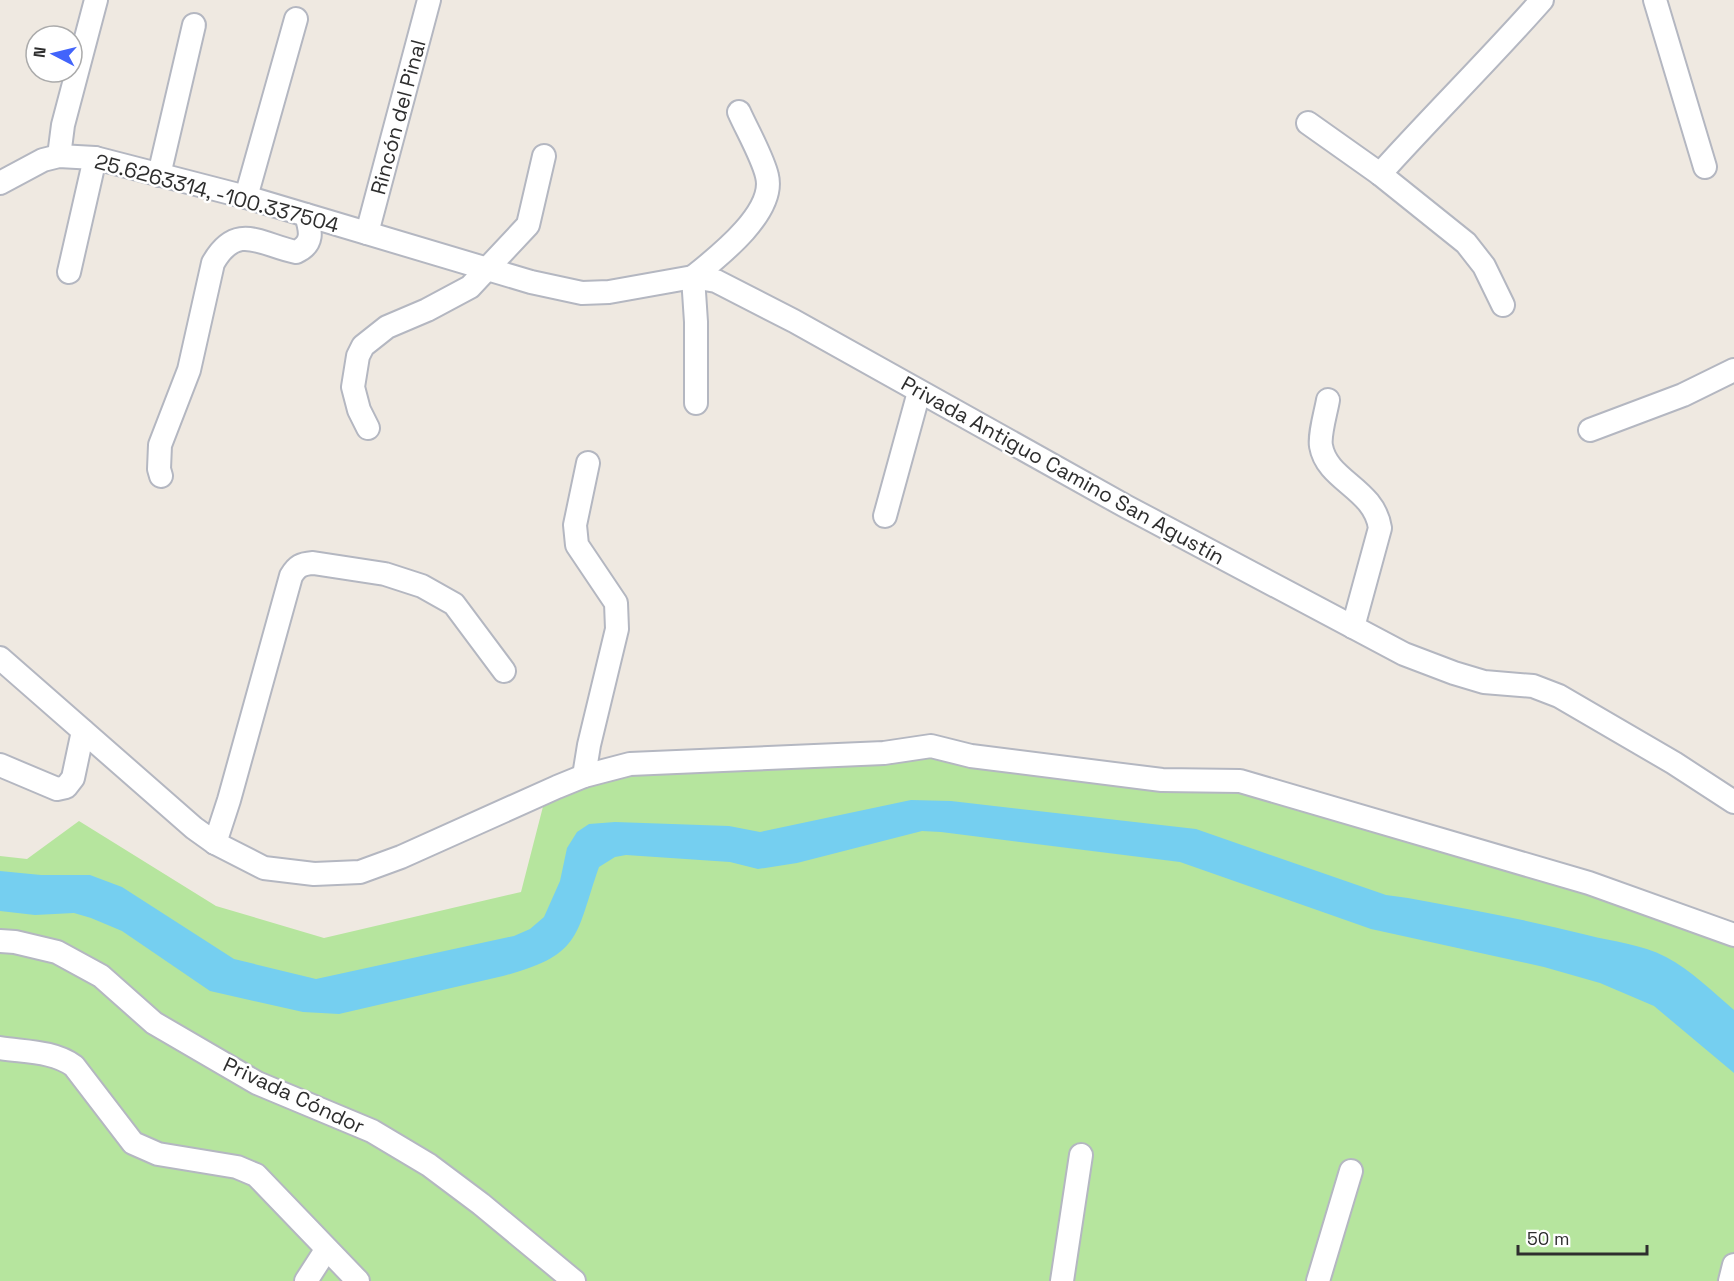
<svg xmlns="http://www.w3.org/2000/svg" width="1734" height="1281" font-family="'Space Grotesk',sans-serif">
<rect width="100%" height="100%" fill="#efe9e1"/>
<!-- green -->
<polygon fill="#b6e59e" points="884,753 1240,781 1734,935 1734,1281 0,1281 0,856 27,859 79,821 216,906 324,938 521,892 547,791 584,776"/>
<!-- water -->
<path fill="#75cff0" d="M 911,800 L 951,801 L 1196,829 L 1386,895 L 1408,898 C 1468,909 1528,920 1587,935 C 1614,942 1641,944 1666,957 C 1691,970 1713,992 1734,1010 L 1734,1073 L 1654,1006 L 1600,983 L 1544,967 L 1371,929 L 1180,862 L 941,832 L 922,831 L 797,863 L 758,869 L 730,862 L 626,855 L 615,857 L 599,867 C 575,935 583,955 503,976 L 339,1014 L 303,1012 L 210,991 L 122,931 L 91,918 L 74,913 L 35,915 L 0,911 L 0,871 L 41,875 L 90,875 L 122,887 L 234,959 L 316,979 L 514,936 L 530,929 L 544,917 L 560,881 L 567,848 L 577,832 L 589,824 L 615,822 L 729,826 L 760,832 Z"/>
<g fill="none" stroke-linecap="round" stroke-linejoin="round">
<defs>
<g id="minor">
<polyline points="1655,0 1705,167"/>
<polyline points="1308,123 1380,174 1466,243 1484,266 1503,305"/>
<polyline points="59,156 63,125 96,0"/>
<path d="M 1380,174 C 1433,115 1489,60 1542,0"/>
<polyline points="159,175 194,25"/>
<polyline points="0,183 43,160 59,156 95,158 246,197 531,282 582,293 609,292 693,277 716,281 794,321 1127,507 1404,654 1454,673 1484,682 1533,686 1559,696 1674,763 1734,802"/>
<polyline points="246,197 296,19"/>
<polyline points="367,233 429,0"/>
<polyline points="69,272 95,158"/>
<path d="M 1328,400 C 1326,412 1319,435 1321,446 C 1327,481 1374,488 1380,528 L 1353,627"/>
<path d="M 696,403 L 696,322 L 693,277 C 718,257 776,212 767,176 C 763,158 747,130 739,112"/>
<polyline points="368,428 359,410 353,387 358,356 363,346 387,327 427,310 470,287 528,225 544,156"/>
<polyline points="1590,430 1683,395 1734,370"/>
<path d="M 161,476 L 159,469 L 160,445 L 189,370 L 213,263 C 237,221 261,245 296,252 C 314,244 311,231 306,215"/>
<polyline points="885,516 919,392"/>
<polyline points="0,658 194,828 215,843 264,868 314,874 360,872 401,857 557,787 584,776 630,764 884,753 931,746 971,756 1162,780 1240,781 1589,883 1734,935"/>
<polyline points="0,765 57,789 66,787 73,778 83,731"/>
<polyline points="584,776 589,745 617,629 616,603 577,545 575,525 588,463"/>
<path d="M 215,843 L 229,800 L 291,576 C 297,566 301,564 313,563 L 385,574 L 422,586 L 454,604 L 504,671"/>
<polyline points="0,941 15,942 57,952 101,976 154,1023 257,1083 372,1131 429,1165 481,1204 574,1281"/>
<path d="M 0,1048 C 25,1052 54,1051 74,1066 L 133,1143 L 158,1154 L 237,1167 L 256,1175 L 358,1281"/>
<polyline points="306,1281 326,1250"/>
<polyline points="1062,1281 1081,1155"/>
<polyline points="1318,1281 1351,1171"/>
<polyline points="1730,1281 1734,1265"/>
</g>
</defs>
<!-- minor casing -->
<use href="#minor" stroke="#b4b7c1" stroke-width="26"/>
<!-- minor -->
<use href="#minor" stroke="#fff" stroke-width="22"/>
</g>
<g text-anchor="middle" dominant-baseline="central" stroke-width="5" stroke-linejoin="round" paint-order="stroke">
<!-- street labels -->
<g font-size="21" fill="#2e2e2e" stroke="#fff">
<text transform="translate(398 117) rotate(-75)">Rincón del Pinal</text>
<text transform="translate(217 193) rotate(15)">25.6263314, -100.337504</text>
<text transform="translate(1063 470) rotate(29)">Privada Antiguo Camino San Agustín</text>
<text transform="translate(294 1095) rotate(25)">Privada Cóndor</text>
</g>
</g>
<!-- north arrow -->
<g transform="translate(54 54) rotate(277)"><circle r="28" fill="#ffffff" stroke="#ababab" stroke-width="1.5"/>
<path d="M0-4.5L10 22L0 15L-10 22Z" fill="#4264fb"/>
<text y="-9" font-size="16" font-weight="bold" text-anchor="middle" fill="#2e2e2e">N</text>
</g>
<!-- scale -->
<path d="M1518 1245v9h129v-9" fill="none" stroke="#2e2e2e" stroke-width="3"/>
<text x="1527" y="1245" font-size="18" fill="#2e2e2e" stroke="#ffffff" stroke-width="4.5" paint-order="stroke">50 m</text>
</svg>
